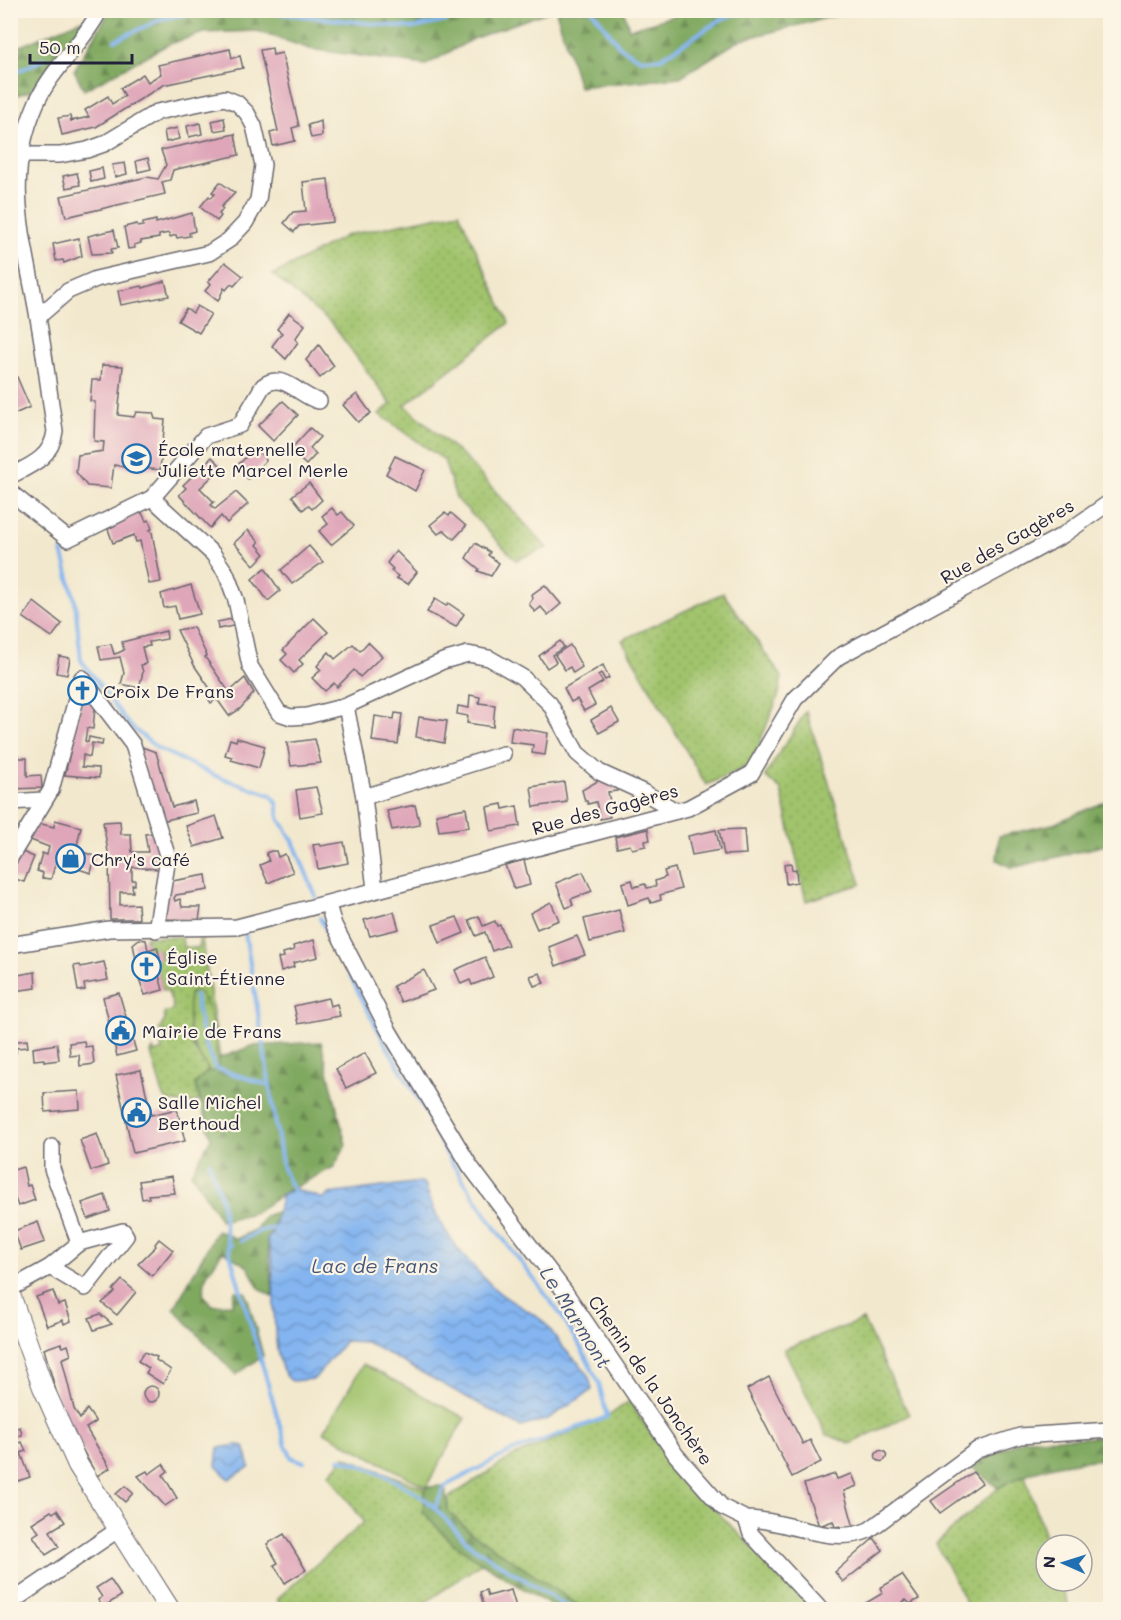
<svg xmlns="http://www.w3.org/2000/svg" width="1121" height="1620" font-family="Mali,sans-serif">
<defs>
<pattern id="grass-dots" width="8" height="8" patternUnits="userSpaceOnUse" patternTransform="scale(1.5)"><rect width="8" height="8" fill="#a0c36c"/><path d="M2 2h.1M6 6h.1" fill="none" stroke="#8aa75e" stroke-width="1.8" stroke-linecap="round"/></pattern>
<pattern id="forest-firs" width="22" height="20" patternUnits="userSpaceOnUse" patternTransform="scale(1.5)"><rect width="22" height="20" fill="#80a960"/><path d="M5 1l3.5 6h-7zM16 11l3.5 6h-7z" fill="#688950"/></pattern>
<pattern id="wetland-marsh" width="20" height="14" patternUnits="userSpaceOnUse" patternTransform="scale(1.5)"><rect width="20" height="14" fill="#a0c36c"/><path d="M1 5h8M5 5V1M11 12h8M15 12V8" fill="none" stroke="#8aa75e"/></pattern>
<pattern id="water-waves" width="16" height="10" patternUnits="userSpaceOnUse" patternTransform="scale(1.5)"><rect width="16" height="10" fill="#84b5f0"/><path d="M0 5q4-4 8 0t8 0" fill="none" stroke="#6c93c4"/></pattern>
</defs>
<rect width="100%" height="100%" fill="#fcf5e5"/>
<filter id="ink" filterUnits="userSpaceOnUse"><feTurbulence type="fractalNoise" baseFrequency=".0167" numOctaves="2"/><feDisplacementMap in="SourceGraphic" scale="12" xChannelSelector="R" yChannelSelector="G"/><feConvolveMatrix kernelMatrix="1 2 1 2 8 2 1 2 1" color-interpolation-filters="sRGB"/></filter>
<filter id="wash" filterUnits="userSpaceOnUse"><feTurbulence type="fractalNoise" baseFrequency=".008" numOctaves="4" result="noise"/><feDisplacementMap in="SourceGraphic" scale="24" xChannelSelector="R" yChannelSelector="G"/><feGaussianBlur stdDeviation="1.35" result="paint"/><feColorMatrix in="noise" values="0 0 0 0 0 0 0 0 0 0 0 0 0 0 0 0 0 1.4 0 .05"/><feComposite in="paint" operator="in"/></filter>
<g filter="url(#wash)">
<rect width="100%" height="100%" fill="#f2e8cd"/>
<!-- grass -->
<g fill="url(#grass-dots)" stroke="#617254" stroke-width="1.5">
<polygon points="459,212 509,323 405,405 467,460 547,548 516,560 456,498 444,460 379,414 391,404 333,325 273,275 347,235"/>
<polygon points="723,593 782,677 779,694 751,765 706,785 622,640"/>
<polygon points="806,711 861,884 806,901 781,790 765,776"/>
<polygon points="145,937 182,937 183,947 199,948 199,940 202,939 220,1058 217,1061 213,1038 192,1046 209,1070 195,1084 200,1101 186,1104 168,1101 163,1095 151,1053 153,1049 155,1053 162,1050 161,1044 165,1042 164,1032 159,1030 165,1020 164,1013 172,1011 173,1007 168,991 163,990 155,960 160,957 157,948 148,950"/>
<polygon points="863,1320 909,1415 850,1444 826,1434 784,1349"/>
<polygon points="629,1401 674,1468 813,1609 580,1609 578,1605 470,1532 448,1511 448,1498 512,1457 607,1417"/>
<polygon points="345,1457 426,1489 423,1511 449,1540 482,1563 416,1609 282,1609 277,1599 364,1522 329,1474"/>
<polygon points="1024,1473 1048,1545 1046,1581 1060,1581 1070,1609 969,1609 936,1544 998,1488"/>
</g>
<!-- forest -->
<g fill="url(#forest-firs)" stroke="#51664e" stroke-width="1.5">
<polygon points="110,11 110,10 550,11 473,39 426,65 310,49 257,31 204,33 169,44 84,90 74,70"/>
<polygon points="556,11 624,11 629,29 690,11 854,11 740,40 680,77 579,87"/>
<polygon points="86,18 33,90 11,97 11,50"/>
<polygon points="1110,800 1110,844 1012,868 997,860 999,836 1053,824"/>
<polygon points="321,1042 346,1145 334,1167 282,1194 256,1212 221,1221 191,1173 211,1138 195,1084 220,1058 252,1046"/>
<polygon points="279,1211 267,1240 274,1298 258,1287 248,1267 223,1251 206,1276 203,1294 212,1305 232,1304 235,1291 246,1292 263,1356 236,1375 174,1309 217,1230 236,1239 256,1229 265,1216"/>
<path d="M 1110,1437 L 1110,1459 C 1071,1460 1033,1468 998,1488 L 969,1465 L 1025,1439 Z"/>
<polygon points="445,1486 448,1511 470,1532 578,1605 580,1609 556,1609 482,1563 449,1540 423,1511 426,1487"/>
</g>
<!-- wetland -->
<path fill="url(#wetland-marsh)" stroke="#617254" stroke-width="1.5" d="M 196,991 C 213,1000 215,1047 218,1066 L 215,1071 L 210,1072 C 187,1039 188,1034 189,994 Z"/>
<!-- pitch -->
<polygon fill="#a0c36c" stroke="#617254" stroke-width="1.5" points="363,1364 465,1418 426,1487 324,1432"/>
<!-- water -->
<g fill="url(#water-waves)" stroke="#536c96" stroke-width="1.5">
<path d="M 420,1182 L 425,1184 C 437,1229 464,1258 496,1290 C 508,1301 525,1308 539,1318 C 549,1325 554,1336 562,1346 C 576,1364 588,1364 592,1390 L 548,1419 L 521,1427 L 366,1342 L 345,1341 L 314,1379 L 292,1381 C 264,1362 281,1274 267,1240 L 273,1231 L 282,1194 L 295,1189 L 324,1199 L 329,1194 Z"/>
<polygon points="238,1445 244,1446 250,1467 229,1479 216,1466 218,1448"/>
</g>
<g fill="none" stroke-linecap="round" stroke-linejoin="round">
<!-- stream -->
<g stroke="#84b5f0" stroke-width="4">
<polyline points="592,10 620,47 641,59 661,58 720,20 745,10"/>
<polyline points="115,40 164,18 205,11 257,11 413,28 446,21 455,10"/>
<polyline points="10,75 44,59"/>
<polyline points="62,551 75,601 81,660 129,725 157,748 216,776 271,795 277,803 279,818 293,841 316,897"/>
<polyline points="320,918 385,1043 427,1114 446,1154 495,1228 561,1315 582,1350 599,1383 607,1417 508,1453 445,1486 435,1508 470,1545 572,1610"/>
<polyline points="245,932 283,1169 293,1190"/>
<polyline points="195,996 204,1041 215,1068 268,1085"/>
<polyline points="209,1162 221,1198 228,1247 231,1245"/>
<polyline points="240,1241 260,1231 274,1228"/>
<polyline points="228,1247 286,1446 292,1458 304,1462"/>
<path d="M 339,1459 C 366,1464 416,1489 435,1508"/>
</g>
</g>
<g id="blocks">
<!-- building -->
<g fill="#dfa6b9">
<polygon points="272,48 273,55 282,53 299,126 292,128 295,141 273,146 270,133 278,131 260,50"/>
<polygon points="230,49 232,58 240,56 243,68 163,85 96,127 62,135 58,118 70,116 71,121 89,117 85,110 108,96 112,104 125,96 120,88 143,74 148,82 161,74 158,65"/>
<polygon points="224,118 226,129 214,131 212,121"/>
<polygon points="321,121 322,136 311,138 308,125"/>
<polygon points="200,123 202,134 189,137 187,126"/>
<polygon points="177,128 179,139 166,142 164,131"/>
<polygon points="235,134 239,155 173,170 170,180 162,182 165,194 66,217 61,196 147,177 158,179 166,165 161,150"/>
<polygon points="148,158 151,169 138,172 136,161"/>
<polygon points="125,163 127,174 115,177 112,165"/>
<polygon points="102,168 104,179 91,182 89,171"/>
<polygon points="77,173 80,185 66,188 63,176"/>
<polygon points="328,179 333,222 299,226 294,232 284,223 293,212 306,211 303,182"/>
<polygon points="220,182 235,193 221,207 223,209 219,214 221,216 217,221 200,207 209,196 211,198 215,194 212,192"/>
<polygon points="192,213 195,231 189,233 190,236 177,238 176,235 170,237 169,233 159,235 159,238 141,241 141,243 134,245 135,248 128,249 124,227 137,224 138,227 143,226 143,223 156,220 156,223"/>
<polygon points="114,230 118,248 111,249 112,253 92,254 88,236"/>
<polygon points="79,238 82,256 64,263 63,260 56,261 53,244"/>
<polygon points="225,262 243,276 234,286 231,284 226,290 224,288 218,301 205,291 211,284 208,282"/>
<polygon points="165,281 169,296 121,305 118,291 142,286 143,288"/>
<polygon points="197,306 211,314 199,333 178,321 186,308 193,313"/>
<polygon points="289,313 305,325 295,339 298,342 286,359 272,346 282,333 277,329"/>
<polygon points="319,345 334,366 320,378 306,360"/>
<polygon points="102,365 123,366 118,415 134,417 136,412 153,413 155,419 165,420 160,470 143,468 143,471 114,465 111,488 87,486 76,472 78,455 103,451 104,442 94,441 95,402 90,401 92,380 101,380"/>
<polygon points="17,377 30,407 10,416 10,380"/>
<polygon points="357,394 371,413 358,422 343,405"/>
<polygon points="283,401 298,415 273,441 258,426"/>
<polygon points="310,428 320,437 310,448 316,454 306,465 290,450"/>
<polygon points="255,448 266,460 248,479 236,467"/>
<polygon points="395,456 425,470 415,491 386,474"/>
<polygon points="212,457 222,467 200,488 214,502 211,505 215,509 236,492 248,504 227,523 221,516 210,528 179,495 186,488 183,485"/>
<polygon points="309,483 322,500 312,509 308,505 303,510 292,496"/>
<polygon points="332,508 338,515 342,512 354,526 331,545 319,531 328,524 322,516"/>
<polygon points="141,511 146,521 149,520 152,529 149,530 152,532 161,582 149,584 140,541 136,542 134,535 113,543 108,529"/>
<polygon points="445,513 449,516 451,513 466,526 454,539 444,530 438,534 430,525"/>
<polygon points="248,530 259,542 257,545 265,554 254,565 234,543"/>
<polygon points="475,543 490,552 488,555 499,563 491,576 478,571 479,569 466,558"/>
<polygon points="309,546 323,562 292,584 281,570"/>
<polygon points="396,551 417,572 408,584 396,578 398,576 391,571 393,569 387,563"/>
<polygon points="265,568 280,591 268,601 252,579"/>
<polygon points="191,585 200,614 178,619 175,606 164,608 161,594"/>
<polygon points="545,585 561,604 548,615 541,607 535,612 529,604 533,598 531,595"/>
<polygon points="435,599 446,606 448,603 464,614 456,627 427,612"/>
<polygon points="34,602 62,624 52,637 23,617"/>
<polygon points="314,618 328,632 299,660 303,664 294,673 281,660 287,654 283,650"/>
<polygon points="232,619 233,626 218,629 217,622"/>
<polygon points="193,627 207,656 205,657 229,692 245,678 254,693 240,709 229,716 217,699 211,703 205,694 211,690 194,665 177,630"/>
<polygon points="166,631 167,639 149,642 150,646 142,647 146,664 141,665 143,672 139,688 121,684 124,673 120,657 101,660 98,646 111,644 114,654 118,653 124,650 122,642"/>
<polygon points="560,641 564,647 552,655 556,662 547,668 539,656"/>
<polygon points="368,642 382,656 360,677 354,670 337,687 334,683 325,691 312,678 321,670 317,666 329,652 335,659 353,644 360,651"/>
<polygon points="570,645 582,667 573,673 570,667 565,670 555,655"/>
<polygon points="59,656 70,658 67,675 56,673"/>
<polygon points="603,665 609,678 605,680 601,673 598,675 603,682 588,691 595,705 584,711 577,699 571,702 564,688"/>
<polygon points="83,694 88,694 95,707 93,729 87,728 85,741 88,742 89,737 103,740 102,745 92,743 90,757 83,755 82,767 99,768 99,778 65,775"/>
<polygon points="470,695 480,697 479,703 495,705 493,727 467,723 468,716 457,714 458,706 469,708"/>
<polygon points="611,708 619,722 599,733 591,720"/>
<polygon points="395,713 402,714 398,744 372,741 375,716 394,719"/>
<polygon points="419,717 447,721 444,743 416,737"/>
<polygon points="512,727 548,733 545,755 532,753 533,745 510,742"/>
<polygon points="237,738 265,746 259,768 231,760 232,757 225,755 230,739 236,741"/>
<polygon points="315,739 321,763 291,766 287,743"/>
<polygon points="142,747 156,752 172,807 194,801 197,813 161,821 139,749"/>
<polygon points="11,758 27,758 27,776 41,775 42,788 10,789"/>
<polygon points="601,779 618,787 617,791 608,792 610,802 606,803 610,817 600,819 596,802 588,804 587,801 585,801 582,790"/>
<polygon points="564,782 567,802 534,807 531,787"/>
<polygon points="316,787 323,813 300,817 296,790"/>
<polygon points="502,804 503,809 517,806 520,826 491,831 487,807"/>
<polygon points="415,805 420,825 392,830 387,811"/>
<polygon points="466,808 469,827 439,831 436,814"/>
<polygon points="216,816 223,838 194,847 186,826"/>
<polygon points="55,820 81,827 76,850 95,856 91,873 56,862 51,879 42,878 43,873 37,871 42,853 47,855 49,847 28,839 38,823 54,827"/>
<polygon points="120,821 121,834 131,834 132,852 148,852 145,834 156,833 161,859 158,869 132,867 132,880 135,880 135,885 132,885 133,892 120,892 120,905 138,904 139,919 110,919 109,858 103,822"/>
<polygon points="648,829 650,840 645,841 646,846 632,849 630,845 617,848 615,837"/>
<polygon points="744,829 746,854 724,855 719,830"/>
<polygon points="716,830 720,850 692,855 688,836"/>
<polygon points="344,842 348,863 318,869 313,845 320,844 321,846"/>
<polygon points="20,851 34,857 24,882 10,877"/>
<polygon points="271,851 276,851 278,857 285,854 293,872 268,883 260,865 269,861 266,853"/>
<polygon points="524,860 530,885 514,889 505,865"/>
<polygon points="791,863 792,870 796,869 797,882 786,884 784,864"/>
<polygon points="675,868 681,889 660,895 661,900 651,903 649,898 628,905 622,883 632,880 634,887 645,884 647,888 656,886 655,881 666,877 664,871"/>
<polygon points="583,872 592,891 571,899 573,905 566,908 556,883"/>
<polygon points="206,875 208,890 176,895 174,898 175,901 180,899 182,907 201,907 199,920 161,919 167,882"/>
<polygon points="551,902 559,920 537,929 530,913"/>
<polygon points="619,910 625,933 590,942 584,919"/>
<polygon points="394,912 399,929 370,936 364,920"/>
<polygon points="479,916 483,926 495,921 497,926 500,925 508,945 492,951 485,932 476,936 469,920"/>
<polygon points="457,917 464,933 440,943 433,925"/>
<polygon points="577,936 585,955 556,966 549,947"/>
<polygon points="139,939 146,940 148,950 157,947 160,958 155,960 163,990 145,995 134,965 137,964 133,944"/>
<polygon points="314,940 318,957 293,963 294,967 281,971 278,958 284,957 283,953 294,950 293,946"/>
<polygon points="485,957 493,977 472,985 470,980 461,984 455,970"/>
<polygon points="104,962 108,980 84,984 85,990 78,991 74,966 80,965 81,967"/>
<polygon points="424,970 434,990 401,1002 393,986"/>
<polygon points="35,972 36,988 14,991 12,976"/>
<polygon points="540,973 544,983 534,986 530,976"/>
<polygon points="119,993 136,1051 117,1056 103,997"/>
<polygon points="328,998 330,1006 337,1004 340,1016 298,1024 294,1006"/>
<polygon points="27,1040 28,1047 16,1048 16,1053 10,1053 10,1042"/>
<polygon points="84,1041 85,1047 92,1046 94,1064 80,1066 79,1055 70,1056 69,1043"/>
<polygon points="57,1044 59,1060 44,1062 44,1059 34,1060 33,1048"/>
<polygon points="365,1053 376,1073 346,1088 336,1069"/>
<polygon points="141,1070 151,1115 177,1109 185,1141 133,1153 116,1075"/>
<polygon points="79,1091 80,1109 45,1112 44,1093"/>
<polygon points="97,1134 108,1165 91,1171 80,1140"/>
<polygon points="23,1167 27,1186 30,1185 35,1200 18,1206 10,1186 10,1171"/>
<polygon points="172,1176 175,1193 148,1195 149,1198 142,1199 139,1181"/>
<polygon points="105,1195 110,1211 88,1219 82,1203"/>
<polygon points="38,1222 45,1242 21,1250 14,1231"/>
<polygon points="159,1239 173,1250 152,1276 138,1264 156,1246 155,1244"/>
<polygon points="122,1280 136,1292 117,1315 102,1303 115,1292 113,1290"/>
<polygon points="53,1291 58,1305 65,1303 71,1321 64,1324 63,1320 47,1326 36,1297"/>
<polygon points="100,1314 112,1324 94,1330 89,1318"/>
<polygon points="61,1343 63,1347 68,1345 71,1355 62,1359 74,1409 80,1419 87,1409 96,1422 86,1428 110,1468 97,1476 62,1412 44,1349"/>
<polygon points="144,1352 157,1357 156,1360 171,1370 163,1384 146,1373 149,1368 138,1361"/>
<polygon points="769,1377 803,1444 810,1440 821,1462 792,1477 747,1389"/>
<circle cx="151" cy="1394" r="8"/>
<polygon points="20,1427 22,1435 10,1439 10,1430"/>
<polygon points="22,1442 26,1451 21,1453 30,1477 15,1482 10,1469 10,1446"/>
<circle cx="881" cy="1456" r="5.5"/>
<polygon points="163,1464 168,1471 163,1475 177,1498 165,1506 138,1476 147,1471 149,1474"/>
<polygon points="973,1472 982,1483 940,1513 931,1501"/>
<polygon points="835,1474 837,1479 852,1474 857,1486 844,1491 854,1528 842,1532 840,1526 835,1527 833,1521 819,1526 804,1484"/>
<polygon points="125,1486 133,1493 125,1502 116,1494"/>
<polygon points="57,1510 65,1522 50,1531 59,1547 46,1555 33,1536 39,1532 32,1523 51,1511 53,1513"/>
<polygon points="284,1534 306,1570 285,1583 274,1565 278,1563 267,1544"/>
<polygon points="874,1538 883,1550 843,1582 835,1572"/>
<polygon points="902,1575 919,1599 910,1604 906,1600 890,1610 854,1610 883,1593 880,1588"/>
<polygon points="110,1579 121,1596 103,1607 98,1600 102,1597 96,1588"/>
<polygon points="486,1590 488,1596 511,1590 516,1607 477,1610 484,1607 480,1592"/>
</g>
</g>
</g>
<g filter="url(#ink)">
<use href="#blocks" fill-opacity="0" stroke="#6b676e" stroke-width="1.5"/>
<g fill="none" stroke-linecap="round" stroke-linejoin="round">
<defs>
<g id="minor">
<polyline points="20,155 60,155 87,150 104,144 157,112 225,98 237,103 247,113 254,126 263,165 258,200 245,223 229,240 209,253 96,279 68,291 38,317"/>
<path d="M 10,476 C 32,465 52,457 55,431 C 49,393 45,355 38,318 C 25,240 2,182 36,104 C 51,69 83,44 100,10"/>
<polyline points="10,492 68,539 152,498 213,554 226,573 236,600 250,666 279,713 291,717 307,716 346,706 443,661 468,654 489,658 522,677 550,704 577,753 599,772 645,793 676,811"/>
<path d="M 152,498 L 206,436 L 240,425 L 263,386 C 283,370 300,397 319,401"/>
<polyline points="82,678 133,745 168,858 156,930"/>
<polyline points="346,706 364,797 375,889"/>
<polyline points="364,797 503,754"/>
<polyline points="10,802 43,800"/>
<polyline points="10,858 51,790 82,678"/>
<polyline points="328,905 334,925 389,1031 470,1166 565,1292 676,1455 722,1507 746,1519 751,1534 821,1610"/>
<polyline points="10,945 109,929 237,927 688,808 751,774 795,699 838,657 1063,535 1110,502"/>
<polyline points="50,1267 79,1243"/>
<polyline points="10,1289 50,1267 85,1288 126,1236 123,1231 79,1243 52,1169 52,1147"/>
<path d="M 746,1519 C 787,1519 829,1547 869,1530 L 977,1450 L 1020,1436 L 1110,1430"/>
<polyline points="10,1603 119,1529"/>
</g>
<polyline id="tertiary" points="10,1295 43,1387 78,1465 170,1610"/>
</defs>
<!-- minor casing -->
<use href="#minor" stroke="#6b676e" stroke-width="18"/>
<!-- tertiary casing -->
<use href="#tertiary" stroke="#6b676e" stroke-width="22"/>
<!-- minor -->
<use href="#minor" stroke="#fff" stroke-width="15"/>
<!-- tertiary -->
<use href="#tertiary" stroke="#fff" stroke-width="20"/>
</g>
</g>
<!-- icons -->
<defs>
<symbol id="school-ring" viewBox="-11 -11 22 22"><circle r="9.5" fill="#fcf5e5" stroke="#1f6fb2" stroke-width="1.5"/><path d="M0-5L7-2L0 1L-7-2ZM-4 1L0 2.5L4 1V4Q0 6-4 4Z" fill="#1f6fb2"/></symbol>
<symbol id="church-ring" viewBox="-11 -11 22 22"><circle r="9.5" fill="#fcf5e5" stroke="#1f6fb2" stroke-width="1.5"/><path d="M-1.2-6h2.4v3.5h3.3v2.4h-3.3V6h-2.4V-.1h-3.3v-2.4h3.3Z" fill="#1f6fb2"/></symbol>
<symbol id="shop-ring" viewBox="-11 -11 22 22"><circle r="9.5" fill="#fcf5e5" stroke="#1f6fb2" stroke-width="1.5"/><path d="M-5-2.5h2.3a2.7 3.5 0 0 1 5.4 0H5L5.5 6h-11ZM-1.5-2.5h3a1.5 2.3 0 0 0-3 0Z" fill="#1f6fb2"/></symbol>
<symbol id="civic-ring" viewBox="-11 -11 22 22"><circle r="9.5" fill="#fcf5e5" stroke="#1f6fb2" stroke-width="1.5"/><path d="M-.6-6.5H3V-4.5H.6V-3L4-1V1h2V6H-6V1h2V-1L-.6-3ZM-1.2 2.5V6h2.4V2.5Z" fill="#1f6fb2"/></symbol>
</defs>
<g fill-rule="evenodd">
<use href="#school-ring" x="120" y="442" width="33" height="33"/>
<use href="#church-ring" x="66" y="674" width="33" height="33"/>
<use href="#shop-ring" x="54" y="842" width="33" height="33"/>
<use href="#church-ring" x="130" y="950" width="33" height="33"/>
<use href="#civic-ring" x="104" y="1014" width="33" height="33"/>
<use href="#civic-ring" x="120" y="1096" width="33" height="33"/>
</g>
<g text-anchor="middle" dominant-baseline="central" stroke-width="4.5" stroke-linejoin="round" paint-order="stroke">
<!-- poi labels -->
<g font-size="18" fill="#22223b" stroke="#fcf5e5" text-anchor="start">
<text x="158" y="449">École maternelle<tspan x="158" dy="21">Juliette Marcel Merle</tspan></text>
<text x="103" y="691">Croix De Frans</text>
<text x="91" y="859">Chry's café</text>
<text x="167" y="957">Église<tspan x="167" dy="21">Saint-Étienne</tspan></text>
<text x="142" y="1031">Mairie de Frans</text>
<text x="158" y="1102">Salle Michel<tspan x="158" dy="21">Berthoud</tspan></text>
</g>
<!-- street labels -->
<g font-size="18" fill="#22223b" stroke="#fcf5e5">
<text transform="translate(1007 541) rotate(-30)">Rue des Gagères</text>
<text transform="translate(605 809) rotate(-15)">Rue des Gagères</text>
<text transform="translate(651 1380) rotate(55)">Chemin de la Jonchère</text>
</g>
<!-- water labels -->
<g font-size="20" font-style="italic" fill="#44557a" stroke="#fcf5e5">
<text x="375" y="1265">Lac de Frans</text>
<text transform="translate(576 1317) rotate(58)">Le Marmont</text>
</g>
</g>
<!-- margin -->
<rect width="1121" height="1620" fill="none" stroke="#fcf5e5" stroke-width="36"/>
<!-- north arrow -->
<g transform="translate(1064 1563) rotate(273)"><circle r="28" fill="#fcf5e5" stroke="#a5a1a1" stroke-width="1.5"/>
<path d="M0-4.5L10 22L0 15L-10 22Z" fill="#1f6fb2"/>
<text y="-9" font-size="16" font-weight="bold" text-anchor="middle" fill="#22223b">N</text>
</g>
<!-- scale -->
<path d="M30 54v9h102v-9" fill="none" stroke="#22223b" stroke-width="3"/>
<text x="39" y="54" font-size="18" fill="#22223b" stroke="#fcf5e5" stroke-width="4.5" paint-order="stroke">50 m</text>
</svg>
